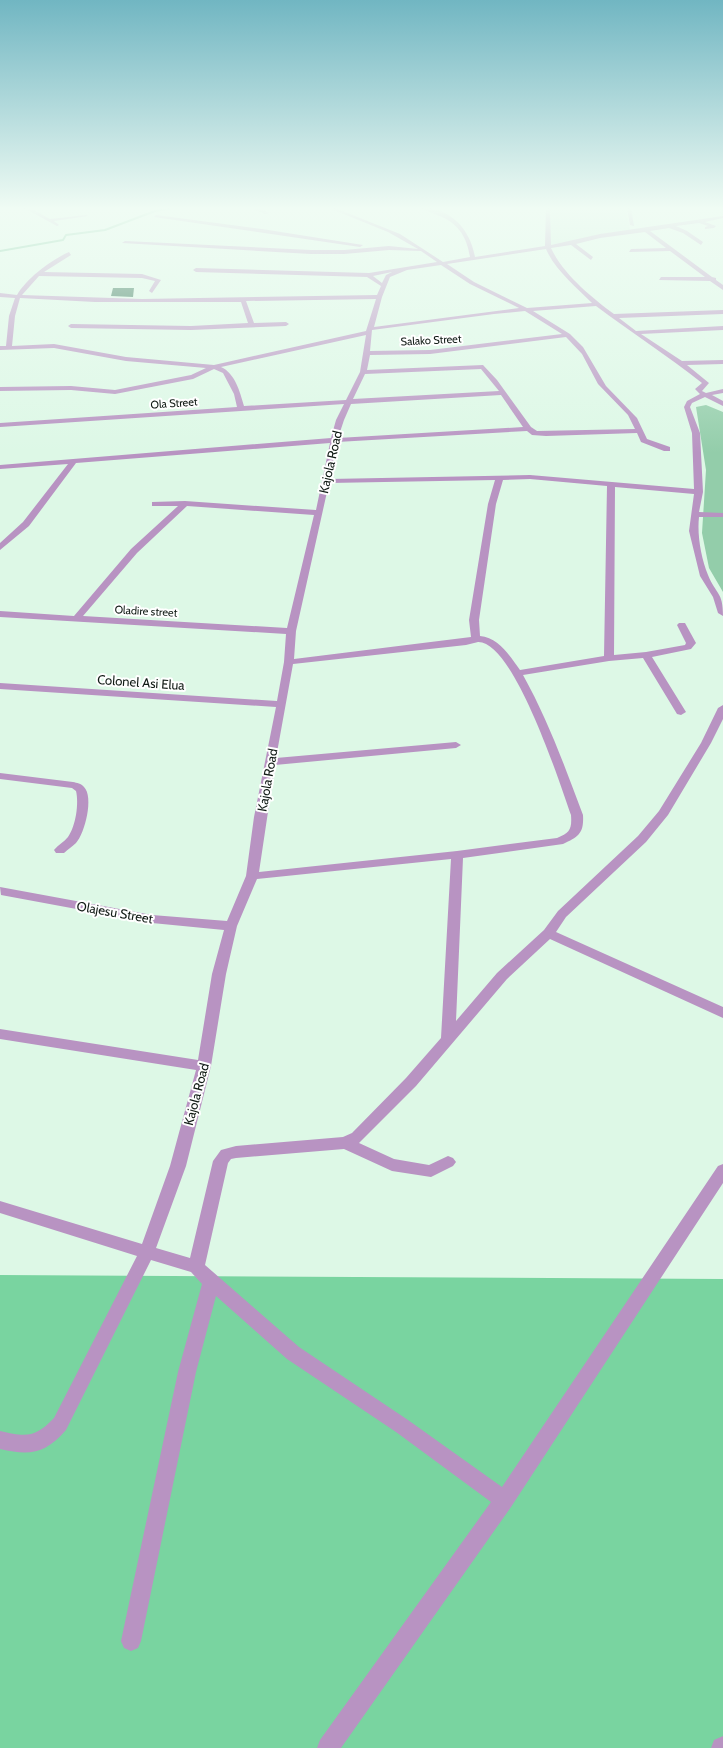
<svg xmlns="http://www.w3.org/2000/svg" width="723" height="1748" font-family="Cabin,sans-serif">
<rect width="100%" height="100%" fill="#ddf8e6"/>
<!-- built -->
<polygon fill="#cbeed8" points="551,208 626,208 630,230 550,245"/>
<!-- green -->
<polygon fill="#93cdaa" points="706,405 723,412 723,592 709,568 702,533 706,470 696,407"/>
<!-- forest -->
<polygon fill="#79d4a0" points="0,1275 723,1279 723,1748 0,1748"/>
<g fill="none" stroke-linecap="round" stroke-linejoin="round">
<!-- stream -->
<polyline stroke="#5eba88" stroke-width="2" points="0,251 63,240 66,235 105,230 155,211 173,208"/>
</g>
<!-- building -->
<polygon fill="#16603d" points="113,288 134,288 133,297 111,296"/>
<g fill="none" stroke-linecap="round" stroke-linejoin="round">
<!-- minor -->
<g fill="#b893c2" fill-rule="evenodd">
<polygon points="24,208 30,208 50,219 86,215 88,216 54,221 59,225 57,226"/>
<polygon points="251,208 258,208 269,213 265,214"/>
<path d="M 329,208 L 335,208 L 400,234 L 443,262 L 470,257 C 467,239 460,225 442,217 C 436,214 428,212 422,208 C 451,208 470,229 475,257 L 545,246 L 546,208 L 550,208 L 551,245 L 600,234 L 723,216 L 723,218 L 705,222 L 716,226 L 714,228 L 705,229 L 705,227 L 708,226 L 699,223 L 676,226 L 687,231 L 703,242 L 701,245 L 683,233 L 669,228 L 650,231 L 712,277 L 716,278 L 716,280 L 723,285 L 723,290 L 710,281 L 659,280 L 661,277 L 705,277 L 670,251 L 629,252 L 631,249 L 666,248 L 645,232 L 600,238 L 576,244 L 593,257 L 591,260 L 571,245 L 551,248 C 563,274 591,297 614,314 L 723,310 L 723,314 L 619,318 L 636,331 L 723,326 L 723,330 L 641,334 L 682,361 L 723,360 L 723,364 L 687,365 L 709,383 L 702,391 L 706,393 L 723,389 L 723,393 L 712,395 L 723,401 L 723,406 L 705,397 L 692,403 L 690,407 L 700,433 L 703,492 L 699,512 L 723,513 L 723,517 L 699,517 C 697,535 701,558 708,575 C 716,595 723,591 723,616 L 718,613 L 713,597 L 700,576 L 689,531 L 694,494 L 615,487 L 614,655 L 646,652 L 685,645 L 686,643 L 677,625 L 679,623 L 685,623 L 696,643 L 691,649 L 652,657 L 686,712 L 681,715 L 677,714 L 643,658 L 609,661 L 523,675 C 548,720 565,767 583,815 C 584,833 579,837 563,844 L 463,858 L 456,1021 L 497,973 L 544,930 L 558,911 L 638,836 L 659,811 L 701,743 L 718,708 L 723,705 L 723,719 L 711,743 L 668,815 L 646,842 L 566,917 L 556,932 L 723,1007 L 723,1018 L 550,939 L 507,979 L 416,1086 L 359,1143 L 394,1159 L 429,1165 L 448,1156 L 453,1158 L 456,1162 L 453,1166 L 431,1177 L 392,1171 L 344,1149 L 236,1158 L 231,1159 L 228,1163 L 205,1265 L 299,1347 L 408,1420 L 502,1487 L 718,1166 L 723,1164 L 723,1183 L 511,1507 L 341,1748 L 317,1748 L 320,1740 L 491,1502 L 396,1432 L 287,1359 L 216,1296 L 196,1372 L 141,1641 L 138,1648 L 131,1651 L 124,1648 L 121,1641 L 178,1372 L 202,1284 L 191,1272 L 151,1260 L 66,1430 C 45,1454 30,1456 0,1449 L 0,1431 C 26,1437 35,1438 54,1418 L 137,1256 L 0,1213 L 0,1201 L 142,1244 L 170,1166 L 196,1070 L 0,1039 L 0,1029 L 198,1060 L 212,974 L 224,930 L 152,923 L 1,895 L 0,887 L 152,915 L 227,921 L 246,876 L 254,817 L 276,707 L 0,689 L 0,683 L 277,701 L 284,662 L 286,634 L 0,617 L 0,611 L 74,616 L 131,549 L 178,506 L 152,506 L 152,502 L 185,501 L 316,510 L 330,443 L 76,463 L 29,526 L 0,550 L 0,543 L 23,522 L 68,464 L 0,469 L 0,465 L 331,438 L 336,420 L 344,404 L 0,427 L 0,423 L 237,407 L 234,394 L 223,373 L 214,369 L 193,379 L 115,394 L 71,390 L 0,391 L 0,387 L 71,386 L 115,390 L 191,375 L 206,368 L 126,361 L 54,348 L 0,350 L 0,346 L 6,346 L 9,316 L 15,298 L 0,297 L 0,293 L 17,295 C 27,278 51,260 69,252 L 71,255 L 44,272 L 142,274 L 161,280 L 152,293 L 149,291 L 155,281 L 142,278 L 39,276 L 22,295 L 142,299 L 377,295 L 381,286 L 367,277 L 196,272 L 193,270 L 196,268 L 369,273 L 437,262 L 421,251 L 389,250 L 344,254 L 311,254 L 122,243 L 125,241 L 311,250 L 344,250 L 389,246 L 418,249 L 388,232 ZM 546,249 C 555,270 576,287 592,303 L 527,308 L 474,282 L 447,264 ZM 441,265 L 470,284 L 519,308 L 374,327 L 382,297 L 390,277 L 407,270 ZM 392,272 L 386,275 L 382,283 L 373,276 ZM 20,298 L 95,302 L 241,302 L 248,323 L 191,326 L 71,324 L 68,326 L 71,328 L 191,330 L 286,326 L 289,324 L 286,322 L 254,323 L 246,301 L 376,299 L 366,331 L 214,365 L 126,357 L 54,344 L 12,346 L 15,316 ZM 596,306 C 631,332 668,356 702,383 L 695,389 L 700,394 L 687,401 L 684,407 L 692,433 L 694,489 L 530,475 L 330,479 L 337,442 L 527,431 L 532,435 L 546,436 L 637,433 L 641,442 L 664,451 L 670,451 L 670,447 L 647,439 L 637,418 L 606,386 L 583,347 L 570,334 L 533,311 ZM 525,311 L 562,334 L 430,350 L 370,351 L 372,330 L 494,314 ZM 366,335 L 360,372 L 346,400 L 244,406 C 240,392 235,373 221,367 ZM 566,337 L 582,354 L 598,384 L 628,415 L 635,429 L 537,431 L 531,427 L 497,380 L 483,365 L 367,370 L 370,355 L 430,354 ZM 481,369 L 499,391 L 353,399 L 365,374 ZM 501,395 L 523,427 L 338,438 L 344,420 L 351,404 ZM 530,479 L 607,486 L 604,656 L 520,670 C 510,656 499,638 480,636 L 479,620 L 496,504 L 503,480 ZM 495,480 L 488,504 L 469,620 L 471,637 L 294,659 L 296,631 L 329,483 ZM 187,506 L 314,515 L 287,628 L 83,616 L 137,553 ZM 478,642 C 514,641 560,784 571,815 C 572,829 570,833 557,838 L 457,851 L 259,872 L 275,765 L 456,748 L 461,745 L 456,742 L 276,758 L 293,664 L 466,645 ZM 451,859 L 441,1038 L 406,1078 L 352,1133 L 343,1137 L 236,1146 L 221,1150 L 213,1161 L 190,1258 L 156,1248 L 186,1166 L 211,1066 L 226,974 L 237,926 L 257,879 Z"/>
<polygon points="464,208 469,208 466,210"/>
<polygon points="627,208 631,208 634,226 630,225"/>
<polygon points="156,215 262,229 363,245 360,247 154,217"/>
<path d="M 0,773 L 73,782 C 77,783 81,783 84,787 C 94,797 85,833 76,843 C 73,846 68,849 64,853 L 56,853 L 54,850 C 58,845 64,842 68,837 C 76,826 79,803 76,791 L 72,788 L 0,779 Z"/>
<polygon points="723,1736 723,1748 711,1748 714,1740"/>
</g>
</g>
<!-- sky -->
<linearGradient id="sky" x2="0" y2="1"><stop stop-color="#71b6c2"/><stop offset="0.46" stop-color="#f0fcf4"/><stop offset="1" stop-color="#f0fcf4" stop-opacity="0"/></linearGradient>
<rect width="723" height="453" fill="url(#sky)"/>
<g text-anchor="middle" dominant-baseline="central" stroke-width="4" stroke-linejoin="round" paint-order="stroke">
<!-- far-street labels -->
<g font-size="11" fill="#111b15" stroke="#fff">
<text transform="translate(431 340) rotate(-3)">Salako Street</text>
<text transform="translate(174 403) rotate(-4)">Ola Street</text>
<text transform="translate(146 611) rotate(3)">Oladire street</text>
</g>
<!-- street labels -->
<g font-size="13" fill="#111b15" stroke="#fff">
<text transform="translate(330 462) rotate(-77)">Kajola Road</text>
<text transform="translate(141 682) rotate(4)">Colonel Asi Elua</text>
<text transform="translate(267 780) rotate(-80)">Kajola Road</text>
<text transform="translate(115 912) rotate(10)">Olajesu Street</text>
<text transform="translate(196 1094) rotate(-75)">Kajola Road</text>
</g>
</g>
</svg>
